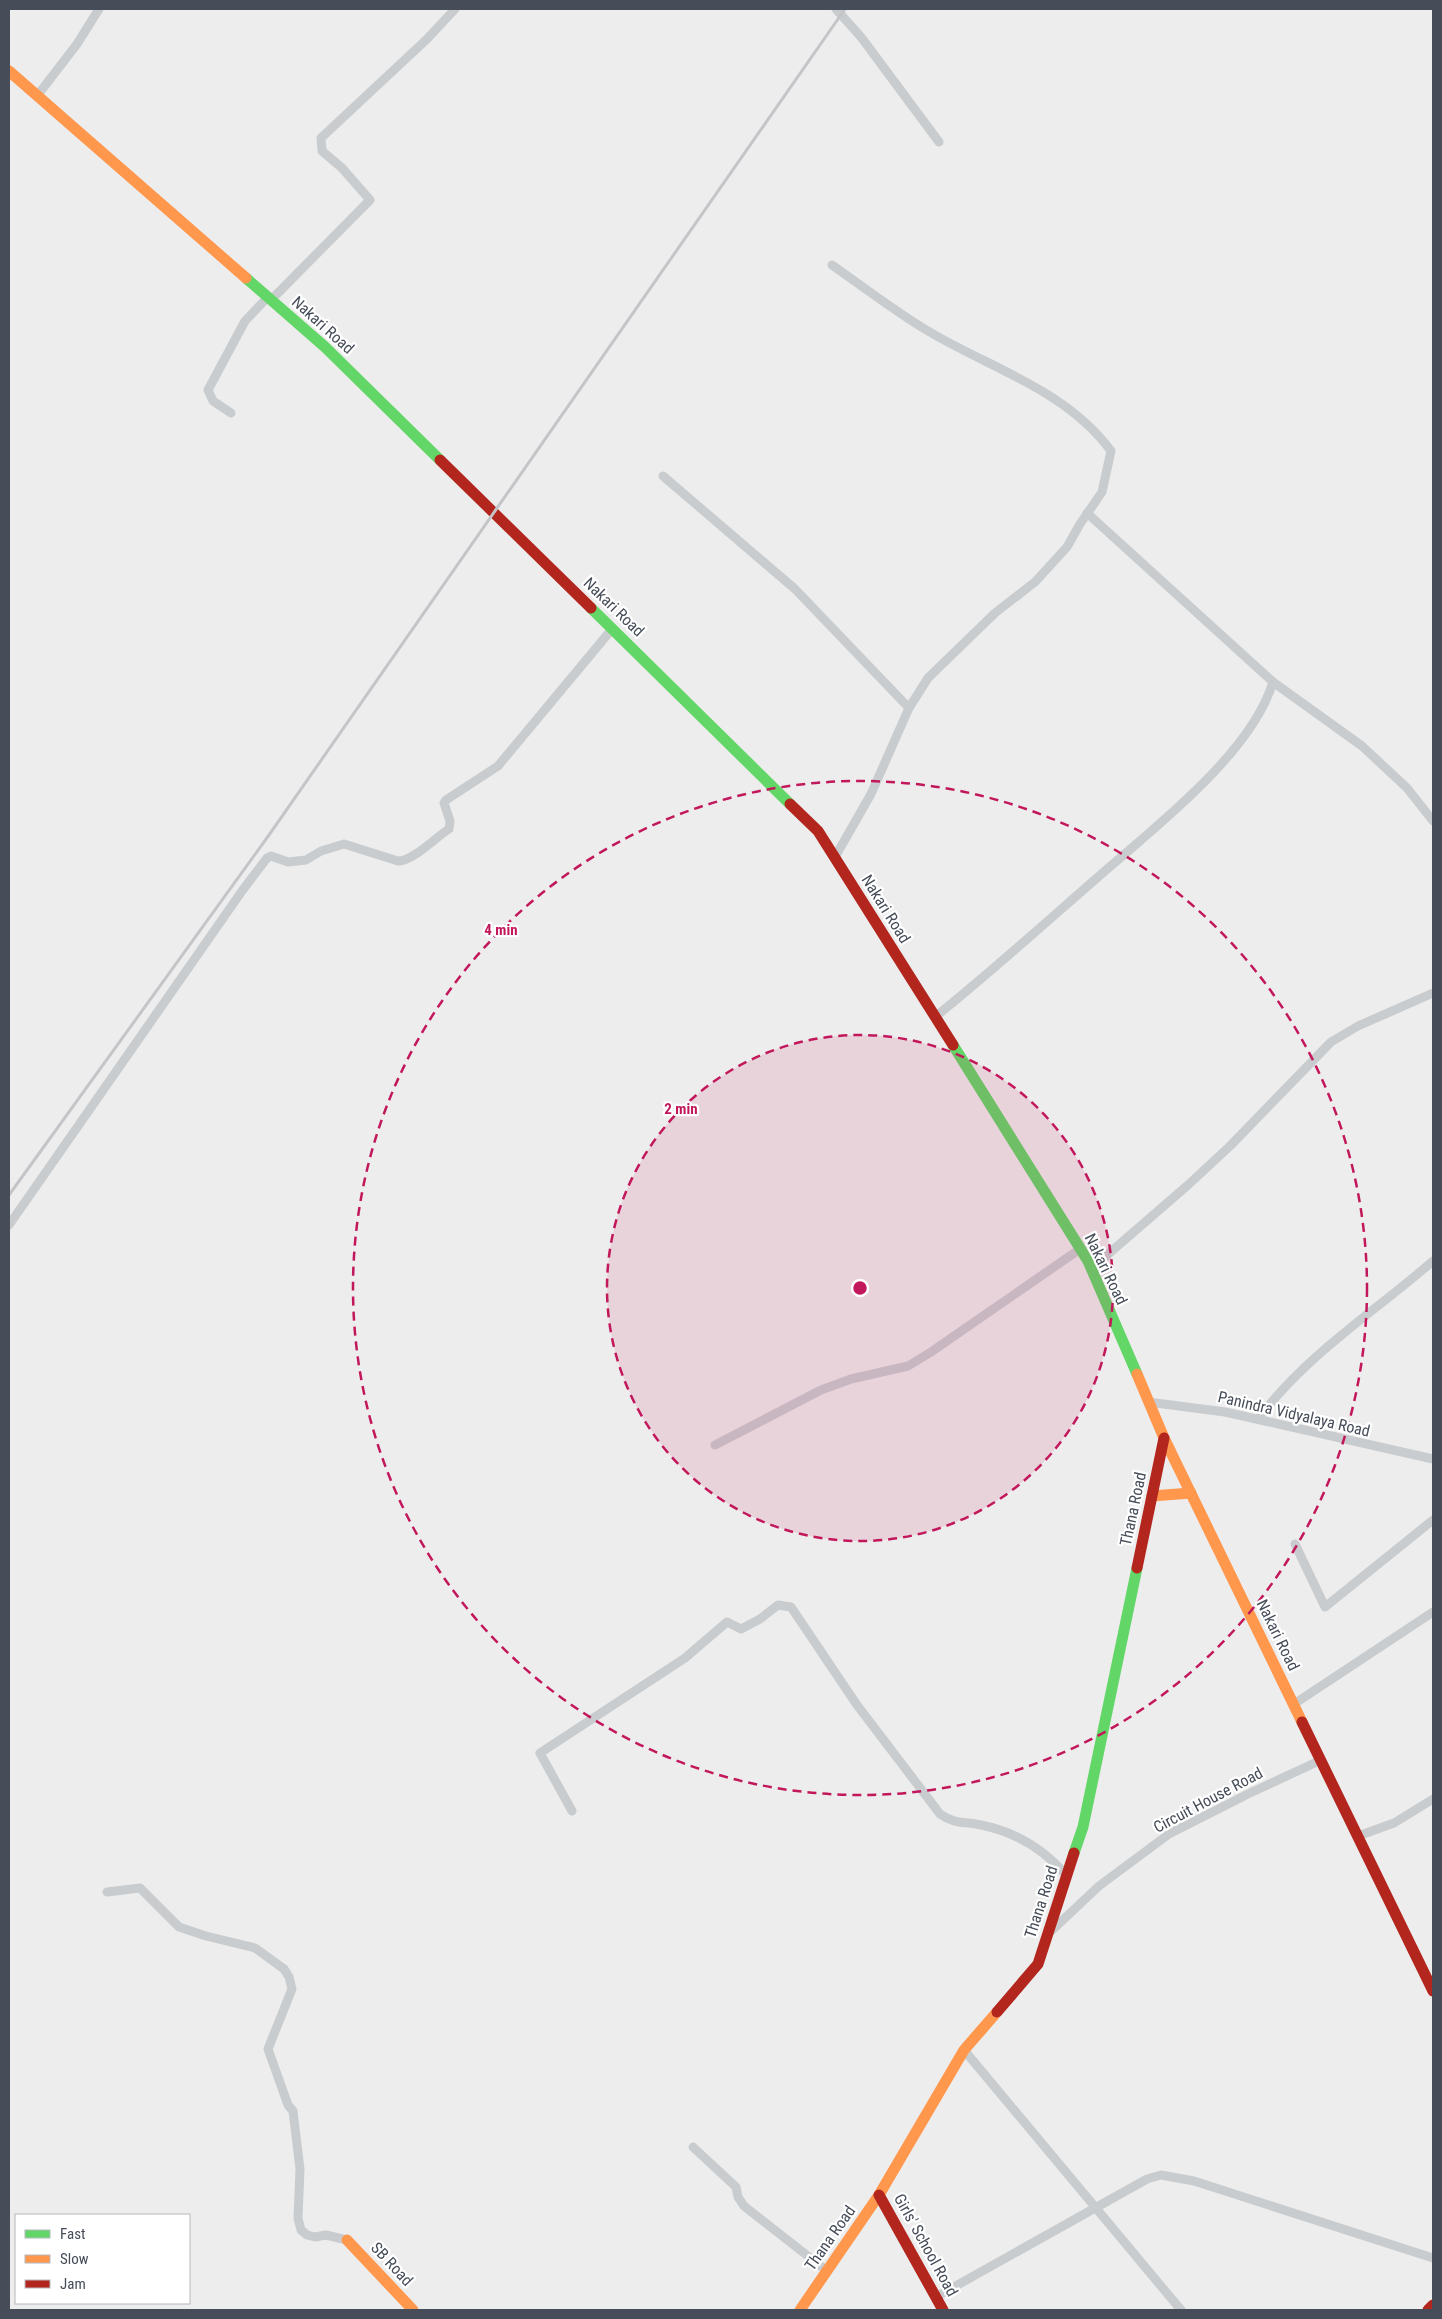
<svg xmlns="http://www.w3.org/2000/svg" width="1442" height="2319" font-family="'Roboto Condensed',sans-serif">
<rect width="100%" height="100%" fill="#eeeded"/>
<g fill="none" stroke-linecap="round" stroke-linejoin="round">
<!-- street -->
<g stroke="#c9ccce" stroke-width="9">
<polyline points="836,9 861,37 939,142"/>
<polyline points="37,96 77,44 99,9"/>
<path d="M 832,265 C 862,286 892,309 923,328 C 986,367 1065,388 1111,451 L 1102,492 L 1080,524 L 1067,547 L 1035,582 L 995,613 L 928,678 L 909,708 L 871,794 L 835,857"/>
<polyline points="271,300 370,200 342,168 322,151 321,138 427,39 455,9"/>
<polyline points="231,413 213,401 208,390 245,321 268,297"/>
<polyline points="663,476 795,589 909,708"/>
<polyline points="1273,682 1362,746 1407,788 1433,821"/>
<path d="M 935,1017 C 991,972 1044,924 1098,877 C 1155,827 1251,754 1273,682 L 1087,513"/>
<path d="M 9,1225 L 242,891 L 267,858 L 271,856 L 288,862 L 306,860 L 321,851 L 344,844 L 398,861 C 413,861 436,837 449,829 L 450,821 L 444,803 L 446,800 L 498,766 L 612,629"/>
<polyline points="1091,1269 1188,1185 1230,1146 1331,1042 1358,1026 1433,993"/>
<polyline points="1148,1402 1225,1412 1433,1459"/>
<path d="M 1258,1419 C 1306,1355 1373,1313 1433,1261"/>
<polyline points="715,1445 821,1390 851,1379 908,1366 931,1352 1080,1249"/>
<polyline points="1295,1544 1325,1607 1433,1520"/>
<polyline points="1294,1704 1433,1612"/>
<path d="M 572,1811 L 540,1753 L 685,1658 L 727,1622 L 741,1629 L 760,1619 L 778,1605 L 791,1607 L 857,1705 L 940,1814 C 956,1825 964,1821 981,1825 C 1016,1832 1044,1849 1067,1876"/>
<polyline points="1358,1836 1394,1823 1433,1799"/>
<polyline points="107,1892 140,1888 179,1927 206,1936 255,1948 284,1969 289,1977 292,1989 268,2049 288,2105 293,2111 300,2169 298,2218 301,2230 307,2235 315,2237 326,2235 347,2240"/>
<polyline points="1048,1934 1099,1886 1169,1834 1248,1794 1321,1760"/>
<polyline points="964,2050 1181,2310"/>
<polyline points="693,2147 736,2187 738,2197 744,2206 827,2271"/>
<polyline points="936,2297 1147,2179 1161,2175 1194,2181 1433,2258"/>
</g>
<!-- fast -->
<g stroke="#63d668" stroke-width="11">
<polyline points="246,278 325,347 440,460"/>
<polyline points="591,608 790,804"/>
<polyline points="953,1045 1088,1261 1137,1374"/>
<polyline points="1074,1853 1083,1827 1137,1568"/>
</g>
<!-- slow -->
<g stroke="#ff974d" stroke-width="11">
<polyline points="9,71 246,278"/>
<polyline points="1137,1374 1164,1438 1302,1722"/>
<polyline points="1152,1496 1191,1493"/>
<polyline points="347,2240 413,2310"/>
<polyline points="800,2310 879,2195 964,2050 997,2012"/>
</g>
<!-- jam -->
<g stroke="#b3261e" stroke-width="11">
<polyline points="440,460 591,608"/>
<polyline points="790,804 818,831 953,1045"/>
<polyline points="1137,1568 1164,1438"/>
<polyline points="1302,1722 1433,1991"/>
<polyline points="997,2012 1038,1964 1074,1853"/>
<polyline points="879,2195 943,2310"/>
<polyline points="1428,2310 1433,2305"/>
</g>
<!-- rail -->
<polyline stroke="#c4c5c8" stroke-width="3" points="9,1195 269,835 845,9"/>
</g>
<!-- distance rings -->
<circle cx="860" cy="1288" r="253" fill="#c2185b" fill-opacity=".12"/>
<g fill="none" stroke="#c2185b" stroke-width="2.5" stroke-dasharray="9 6">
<circle cx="860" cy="1288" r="253"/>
<circle cx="860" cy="1288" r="507"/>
</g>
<g text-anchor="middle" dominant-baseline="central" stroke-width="4.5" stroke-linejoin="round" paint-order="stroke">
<!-- street labels -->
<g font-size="16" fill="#464d59" stroke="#fff">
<text transform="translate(323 325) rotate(42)">Nakari Road</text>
<text transform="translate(614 607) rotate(44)">Nakari Road</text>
<text transform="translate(886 909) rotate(58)">Nakari Road</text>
<text transform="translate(1106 1269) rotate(64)">Nakari Road</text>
<text transform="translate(1294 1414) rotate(13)">Panindra Vidyalaya Road</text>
<text transform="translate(1133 1509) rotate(-78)">Thana Road</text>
<text transform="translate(1278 1635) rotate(64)">Nakari Road</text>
<text transform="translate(1208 1800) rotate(-28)">Circuit House Road</text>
<text transform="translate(1041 1902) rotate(-72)">Thana Road</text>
<text transform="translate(830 2238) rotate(-55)">Thana Road</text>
<text transform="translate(926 2245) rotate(61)">Girls' School Road</text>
<text transform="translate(392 2264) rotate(47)">SB Road</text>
</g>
</g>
<circle cx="860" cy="1288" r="8" fill="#c2185b" stroke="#fff" stroke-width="2.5"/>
<g font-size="15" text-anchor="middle" font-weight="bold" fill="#c2185b" stroke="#fff" stroke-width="4.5" stroke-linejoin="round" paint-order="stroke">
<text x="501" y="935">4 min</text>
<text x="681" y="1114">2 min</text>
</g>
<!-- border -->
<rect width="1442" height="2319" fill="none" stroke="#464d59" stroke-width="20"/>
<!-- legend -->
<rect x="15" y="2214" width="175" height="90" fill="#ffffff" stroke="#b5b8bd"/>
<rect x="25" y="2230" width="25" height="8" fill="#63d668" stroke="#b5b8bd"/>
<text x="60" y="2239" font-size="15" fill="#464d59">Fast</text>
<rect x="25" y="2255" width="25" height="8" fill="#ff974d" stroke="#b5b8bd"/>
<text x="60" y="2264" font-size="15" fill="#464d59">Slow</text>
<rect x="25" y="2280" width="25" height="8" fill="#b3261e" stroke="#b5b8bd"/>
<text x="60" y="2289" font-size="15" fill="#464d59">Jam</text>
</svg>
